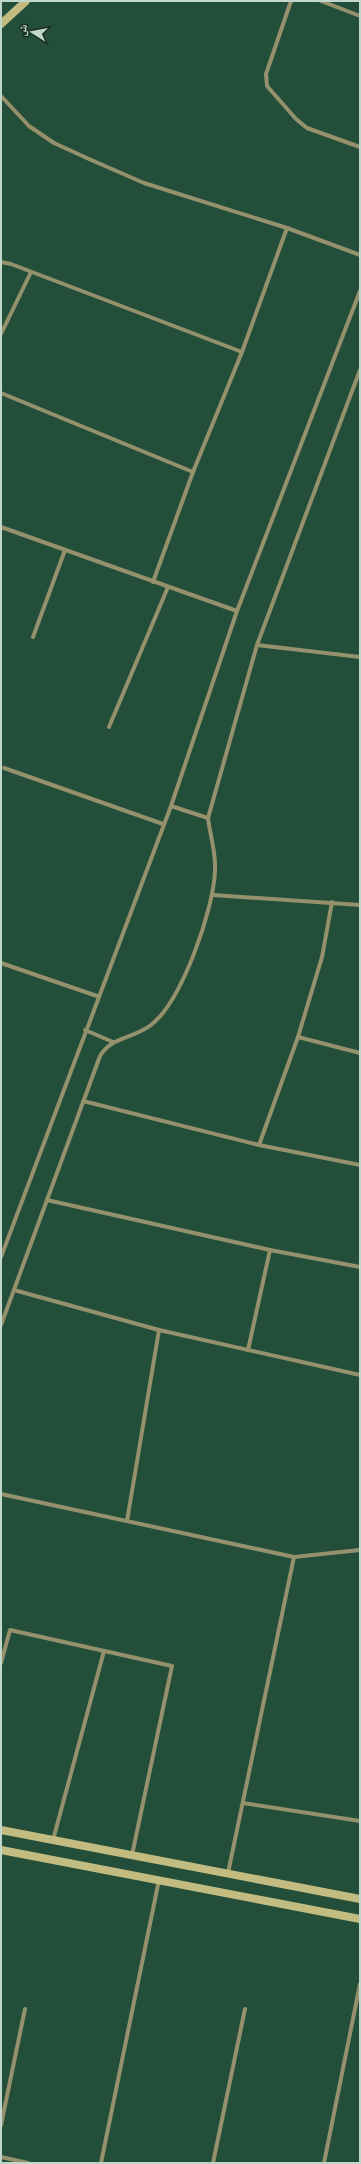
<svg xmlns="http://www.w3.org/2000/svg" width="361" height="2164" font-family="'Fira Sans Condensed','Noto Naskh Arabic',sans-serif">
<rect width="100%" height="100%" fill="#224e3a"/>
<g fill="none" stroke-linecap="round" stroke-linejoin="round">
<!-- street -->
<g stroke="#95916c" stroke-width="4">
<polyline points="291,1 266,74 267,86 296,119 307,128 360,147"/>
<polyline points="321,1 360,16"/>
<polyline points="1,96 29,126 54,143 89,159 144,183 287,228 360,255"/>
<polyline points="1,262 11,264 242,352"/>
<polyline points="1,334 31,272"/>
<polyline points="1,393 193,472"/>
<polyline points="1,527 237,611"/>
<polyline points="153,582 193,472 242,352 287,228"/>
<polyline points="33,637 65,550"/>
<polyline points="257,645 360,657"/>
<polyline points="109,727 168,587"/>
<polyline points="4,768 163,824"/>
<polyline points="171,806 208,818"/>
<polyline points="213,895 360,905"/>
<polyline points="1,963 97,996"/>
<polyline points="85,1030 113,1042"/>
<polyline points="298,1037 360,1053"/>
<polyline points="83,1101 259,1145 360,1165"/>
<polyline points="259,1145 298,1037 322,957 332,902"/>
<polyline points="47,1200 270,1250 360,1267"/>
<polyline points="1,1257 171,806 237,611 360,291"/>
<polyline points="14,1290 159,1330 360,1375"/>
<path d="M 1,1325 L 100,1056 C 112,1036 133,1039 151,1025 C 182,1001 214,909 215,870 C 216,852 210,835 208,818 L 257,645 L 360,370"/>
<polyline points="248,1350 270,1250"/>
<polyline points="1,1494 294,1557 360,1550"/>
<polyline points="127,1521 159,1330"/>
<polyline points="1,1663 10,1630 172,1666 132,1855"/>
<polyline points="243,1803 360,1821"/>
<polyline points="53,1840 104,1651"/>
<polyline points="228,1873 294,1557"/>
<polyline points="1,2125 25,2009"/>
<polyline points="1,2157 28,2163"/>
<polyline points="101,2163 159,1880"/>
<polyline points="213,2163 245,2009"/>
<polyline points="324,2163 360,1984"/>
</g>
<!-- secondary -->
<g stroke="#c3bc80" stroke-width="8">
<polyline points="1,24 26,1"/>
<polyline points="1,1830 360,1899"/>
<polyline points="1,1850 360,1919"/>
</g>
</g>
<!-- border -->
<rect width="361" height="2164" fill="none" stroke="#c0d8cb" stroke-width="4"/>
<!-- north arrow -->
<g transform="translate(32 32) rotate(281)" stroke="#1c2f26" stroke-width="3" paint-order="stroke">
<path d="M0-3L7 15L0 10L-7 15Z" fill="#c0d8cb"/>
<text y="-6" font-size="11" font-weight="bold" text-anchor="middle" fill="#c0d8cb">ش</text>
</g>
</svg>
